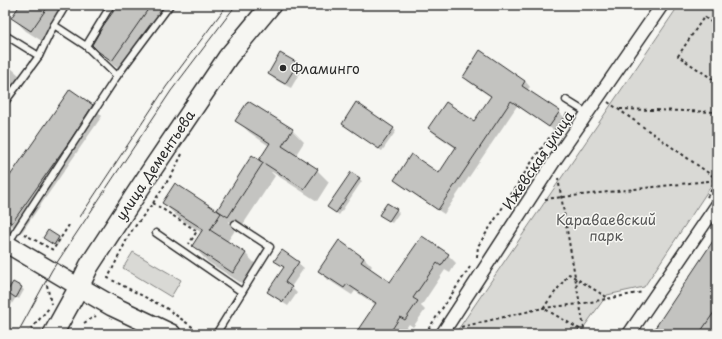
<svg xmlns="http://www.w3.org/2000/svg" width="722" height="339" font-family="'Playpen Sans',sans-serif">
<rect width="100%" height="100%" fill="#f6f6f2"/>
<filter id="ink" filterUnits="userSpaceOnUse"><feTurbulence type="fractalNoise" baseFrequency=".025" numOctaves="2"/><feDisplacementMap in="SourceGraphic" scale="8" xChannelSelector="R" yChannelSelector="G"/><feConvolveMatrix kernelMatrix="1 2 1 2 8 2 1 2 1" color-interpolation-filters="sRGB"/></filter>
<g filter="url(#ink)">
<!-- green -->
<g fill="#d9d9d5" stroke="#828280">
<polygon points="679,5 717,5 717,177 644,287 607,295 581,331 582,334 455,334"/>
<polygon points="133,252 181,280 171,297 123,268"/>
</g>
<!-- shadow -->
<g fill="#0003">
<polygon points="21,5 71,5 45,43 26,31 13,18"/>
<polygon points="119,5 173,5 125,73 113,65 93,45"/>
<polygon points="5,63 10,67 20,76 5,99"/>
<polygon points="297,64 302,69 291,88 274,79 269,73"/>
<polygon points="464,77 525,81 530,87 527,90 559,112 564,117 555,131 517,106 444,214 400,185 395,180 440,174 457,149 435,134 429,128 474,122 491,97 469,82"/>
<polygon points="357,103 396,131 382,151 345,126"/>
<polygon points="92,106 102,116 22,232 5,221 5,185"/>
<polygon points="237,120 292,130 304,142 295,156 317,170 329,182 317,201 272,172 271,172 275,176 240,229 229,221 229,222 236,229 227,242 246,254 261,270 249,288 208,262 193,246 202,233 179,218 163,203 175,184 221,214 221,213 218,210 252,157 263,164 263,163 260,160 269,146 249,132"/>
<polygon points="359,179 362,181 339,215 331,209"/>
<polygon points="396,210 399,213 392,223 383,217"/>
<polygon points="59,237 61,240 57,246 47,240"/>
<polygon points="422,237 448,255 456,263 450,273 445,270 421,306 425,310 413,327 409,324 402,334 356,334 376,305 355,291 352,295 327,279 319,271 339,242 364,258 372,266 370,269 391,283"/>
<polygon points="717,237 717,332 716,334 652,334"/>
<polygon points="282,252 298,263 304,268 291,287 297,293 288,306 274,297 269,291 284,268 276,261"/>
<polygon points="5,281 13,285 14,283 24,290 19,299 16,297 10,307 5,304"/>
</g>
<!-- building -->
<g fill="#c3c3c0" stroke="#2b2b2b">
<polygon points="20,5 49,5 31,31 11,18"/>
<polygon points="118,5 151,5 112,61 99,52 92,45 103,26"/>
<polygon points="480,50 525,81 522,86 560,111 549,127 511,101 438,210 394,180 411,154 439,173 456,147 428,128 446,102 474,121 491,96 463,77"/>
<polygon points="280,53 298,63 285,84 268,74"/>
<polygon points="70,89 93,105 71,139 12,223 5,219 5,183"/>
<polygon points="248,101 293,129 282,146 318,169 304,189 259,160 270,143 235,121"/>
<polygon points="356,102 394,128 379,149 342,124"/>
<polygon points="252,155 263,163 228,217 217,210"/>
<polygon points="351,172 360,178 336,213 327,207"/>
<polygon points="175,183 221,213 210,230 246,253 233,273 192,246 203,229 162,203"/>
<polygon points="387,203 397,209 389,221 379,215"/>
<polygon points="48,230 59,237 54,245 43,238"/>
<polygon points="717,235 717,308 699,334 651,334"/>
<polygon points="422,236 449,254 441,266 437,263 413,298 418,301 405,320 400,317 389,334 355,334 376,303 347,284 344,288 318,271 339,240 364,258 361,262 390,282"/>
<polygon points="282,250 299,262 285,282 292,287 283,302 267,292 284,267 274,261"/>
<polygon points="13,282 22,287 16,298 7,292"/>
</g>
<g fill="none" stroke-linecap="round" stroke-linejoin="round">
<defs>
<g id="service">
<polyline points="54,25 66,5"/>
<polyline points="5,35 39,56"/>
<polyline points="86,46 111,5"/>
<polyline points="566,100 587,113"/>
<polyline points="5,102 39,56 54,25 86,46 117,76"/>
<polyline points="156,233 242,292"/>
<polyline points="8,243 117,76 170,5"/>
<polyline points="138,334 143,323"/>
<polyline points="216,334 270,247 235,224"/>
</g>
<g id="minor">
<polyline points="442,334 555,160 662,5"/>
<polyline points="629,334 717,205"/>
</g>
<polyline id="secondary" points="5,243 79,287"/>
<g id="primary">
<polyline points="79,287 112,306 171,334"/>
<polyline points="53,334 79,287 89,266 149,174 228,57 271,5"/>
</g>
</defs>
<!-- service casing -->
<use href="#service" stroke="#2b2b2b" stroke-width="9"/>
<!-- minor casing -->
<use href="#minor" stroke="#2b2b2b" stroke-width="15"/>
<!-- secondary casing -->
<use href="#secondary" stroke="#2b2b2b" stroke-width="20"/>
<!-- primary casing -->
<use href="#primary" stroke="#2b2b2b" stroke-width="22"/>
<!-- path -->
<g stroke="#2b2b2b" stroke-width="2" stroke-dasharray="3 3" stroke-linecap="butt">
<polyline points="286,10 290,5"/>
<polyline points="717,26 704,17 678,56 717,82"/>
<polyline points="608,102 717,179"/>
<polyline points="620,109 717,112"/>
<polyline points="182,154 174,171 153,203 130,233 108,278 166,308 198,331 209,333"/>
<polyline points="558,178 585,334"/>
<polyline points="707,197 717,181"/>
<polyline points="545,199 717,180"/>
<polyline points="153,203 197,231 189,244"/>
<polyline points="24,234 53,250 69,225"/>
<polyline points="477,257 478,246 535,157 569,111"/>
<polyline points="47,285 51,304"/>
<polyline points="84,323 96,316"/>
<polyline points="461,327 543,308 580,304 643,292"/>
<polyline points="585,332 543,308 569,274 608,298"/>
<polyline points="27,334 49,308"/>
<polyline points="78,334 79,334"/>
<polyline points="425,334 470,267"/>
</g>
<!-- service -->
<use href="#service" stroke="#f6f6f2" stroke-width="6"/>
<!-- minor -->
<use href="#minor" stroke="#f6f6f2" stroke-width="12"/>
<!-- secondary -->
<use href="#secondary" stroke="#f6f6f2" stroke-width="17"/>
<!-- primary -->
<use href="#primary" stroke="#f6f6f2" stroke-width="19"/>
<!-- tram -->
<g stroke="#2b2b2b" stroke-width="1">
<polyline points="80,217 166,87 227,5"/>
<polyline points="17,334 52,270 62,255 171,91 236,5"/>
</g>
</g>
</g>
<!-- markers -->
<circle fill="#2b2b2b" stroke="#f6f6f2" stroke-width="1.5" cx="283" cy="68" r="4"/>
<g text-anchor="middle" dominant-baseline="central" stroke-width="3" stroke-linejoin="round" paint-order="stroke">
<!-- poi labels -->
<g font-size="14" fill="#2b2b2b" stroke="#f6f6f2" text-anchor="start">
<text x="291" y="68">Фламинго</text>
</g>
<!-- street labels -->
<g font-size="14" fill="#2b2b2b" stroke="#f6f6f2">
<text transform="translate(538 160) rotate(-56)">Ижевская улица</text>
<text transform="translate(155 165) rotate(-56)">улица Дементьева</text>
</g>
<!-- park labels -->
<g font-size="14" fill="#565656" stroke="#f6f6f2">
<text x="606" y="219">Караваевский<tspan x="606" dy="16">парк</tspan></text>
</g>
</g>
<!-- margin -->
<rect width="722" height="339" fill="none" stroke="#f6f6f2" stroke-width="20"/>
<rect x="10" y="10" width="702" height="319" fill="none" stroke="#2b2b2b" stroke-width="1.5" filter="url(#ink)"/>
</svg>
